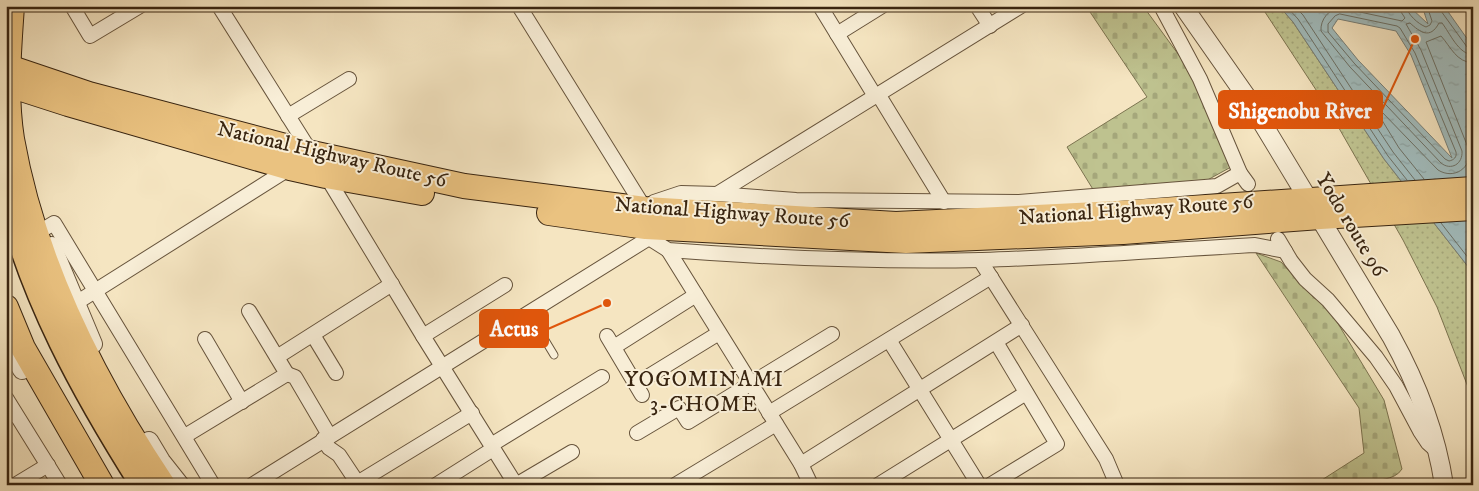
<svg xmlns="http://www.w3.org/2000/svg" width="1479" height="491" font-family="'IM FELL DW Pica',serif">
<defs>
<pattern id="grass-dots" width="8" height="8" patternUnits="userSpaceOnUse" patternTransform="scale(1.25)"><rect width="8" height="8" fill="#bfc390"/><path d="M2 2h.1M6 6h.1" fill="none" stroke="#a5a77b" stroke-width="1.8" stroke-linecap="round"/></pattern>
<pattern id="cemetery-stones" width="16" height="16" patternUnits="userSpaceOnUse" patternTransform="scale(1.25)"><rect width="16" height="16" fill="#bfc390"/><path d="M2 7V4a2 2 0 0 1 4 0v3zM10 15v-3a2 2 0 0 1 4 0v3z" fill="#a5a77b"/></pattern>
<pattern id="water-ripples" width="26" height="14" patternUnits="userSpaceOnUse" patternTransform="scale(1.25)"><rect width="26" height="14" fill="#a1bcbd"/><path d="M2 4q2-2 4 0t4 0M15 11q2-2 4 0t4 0" fill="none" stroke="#8ba1a1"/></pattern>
</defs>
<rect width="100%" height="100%" fill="#f5e5c1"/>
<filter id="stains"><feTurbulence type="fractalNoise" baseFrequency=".004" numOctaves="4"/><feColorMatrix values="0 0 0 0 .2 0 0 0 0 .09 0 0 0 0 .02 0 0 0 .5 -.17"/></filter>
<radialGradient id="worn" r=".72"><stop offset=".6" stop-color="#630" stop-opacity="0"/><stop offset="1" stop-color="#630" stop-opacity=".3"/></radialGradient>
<!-- grass -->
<polygon fill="url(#grass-dots)" stroke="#7c7450" points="1261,6 1279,6 1293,22 1384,159 1473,273 1473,400 1437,307 1403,240 1324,102"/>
<!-- cemetery -->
<g fill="url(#cemetery-stones)" stroke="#7c7450">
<polygon points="1086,6 1143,6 1189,69 1231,167 1202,183 1094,191 1067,147 1147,97"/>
<path d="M 1256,253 L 1281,262 L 1313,297 L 1328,307 L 1384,400 L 1402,469 C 1394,482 1375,478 1362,485 L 1314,485 L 1364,453 L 1359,408 Z"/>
</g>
<!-- water -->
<path fill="url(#water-ripples)" stroke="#777f78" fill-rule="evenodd" d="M 1279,6 L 1409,6 L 1428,24 L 1422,6 L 1444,6 L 1473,47 L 1473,273 L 1384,159 L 1293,22 ZM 1338,19 L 1396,31 L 1411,55 L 1452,158 L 1358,60 L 1332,28 Z"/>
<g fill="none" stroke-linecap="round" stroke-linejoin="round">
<!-- shore -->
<g stroke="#6c7066" stroke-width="1">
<polyline points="1286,6 1298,19 1388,156 1407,180"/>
<polyline points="1294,6 1303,15 1393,152 1415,180"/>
<path d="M 1400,6 L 1401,12 L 1405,18 L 1402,21 L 1341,8 C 1329,8 1320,20 1321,31 L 1350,67 L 1441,163 C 1451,171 1463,164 1462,151 L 1421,50 L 1406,24 L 1410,23 C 1420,32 1430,40 1439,23 L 1442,23 C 1450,33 1458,54 1473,55"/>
<path d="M 1406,6 C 1407,14 1418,24 1426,27 L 1430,25 L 1432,21 L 1427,6"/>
<polyline points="1440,6 1441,11 1467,47 1473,49"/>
<path d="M 1340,14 L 1397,26 L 1400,28 L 1415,53 L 1456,152 C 1457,157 1454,160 1449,161 L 1445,159 L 1354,63 L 1328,32 L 1328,24 L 1335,16 Z"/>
<path d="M 1424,179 L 1399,148 L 1377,112 L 1381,111 L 1438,170 C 1454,180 1472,168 1469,150 L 1426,42 L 1441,36 C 1451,47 1456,62 1473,63"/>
<polyline points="1441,223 1473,264"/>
</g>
<defs>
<g id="service">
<polyline points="528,312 554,355"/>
<polyline points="6,422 17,415"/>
</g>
<g id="minor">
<polyline points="72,6 90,36 140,6"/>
<polyline points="219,6 312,154"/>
<polyline points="519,6 645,209 654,202 681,193 717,194 796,200 1019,202 1217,186 1240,173"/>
<polyline points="820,6 875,96"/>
<polyline points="977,6 990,26"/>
<polyline points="1161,6 1200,79 1240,173 1248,184"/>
<polyline points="837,34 882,6"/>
<polyline points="878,94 944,202"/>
<polyline points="288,116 349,79"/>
<polyline points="325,174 423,336 516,485 572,452"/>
<polyline points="717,194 1021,6"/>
<path d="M 646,227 L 649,238 L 668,250 C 772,258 877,262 982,260 C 1073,257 1164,250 1255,245 L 1285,251"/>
<polyline points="44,229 54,223 213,485"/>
<polyline points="1278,239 1291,261 1305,279 1328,300 1376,357 1396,386 1420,431 1428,443 1437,451"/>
<polyline points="668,250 801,464 811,485"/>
<polyline points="980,260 1106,459 1117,485"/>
<polyline points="76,303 290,168"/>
<polyline points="313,335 336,373"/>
<polyline points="423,336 505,285"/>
<polyline points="607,336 642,395"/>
<polyline points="205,339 242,402"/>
<polyline points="889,340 979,485"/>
<polyline points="614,347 696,295"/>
<polyline points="277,357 392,284"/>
<polyline points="287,374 295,377 329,435"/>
<polyline points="636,384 719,333"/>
<polyline points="6,398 60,485"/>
<polyline points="769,413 991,277"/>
<polyline points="637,433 679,408 688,422 832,334"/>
<polyline points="185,436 287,374 249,311"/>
<polyline points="323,439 329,448 339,455 359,485"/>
<polyline points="491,445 602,377"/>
<polyline points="801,464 1022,325"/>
<polyline points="15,485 48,465"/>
<polyline points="252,485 649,238"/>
<polyline points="354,485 472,413"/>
<polyline points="436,485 493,449"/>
<polyline points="675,485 776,424"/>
<polyline points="878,485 1026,393"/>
<polyline points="990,485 1057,444 996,342"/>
</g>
<g id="tertiary">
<path d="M 1183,6 L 1246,96 L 1391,336 C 1417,383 1436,432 1444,485"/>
<polyline points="52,246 93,344"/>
<polyline points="6,341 22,370"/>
<polyline points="149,441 161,461 180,485"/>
</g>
<g id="trunk">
<path d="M 12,6 C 9,50 5,95 12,139 C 34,264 93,380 163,485"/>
<polyline points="6,66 89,94 312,153 464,186 645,209 896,224 1117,213 1473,189"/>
<polyline points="6,84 68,104 290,168 326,176 422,193"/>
<polyline points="549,213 646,227 906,241 1123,232 1320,217 1473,208"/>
<polyline points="6,307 23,348 102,485"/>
</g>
<path id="motorway" d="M 6,187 C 31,295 85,392 144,485"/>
</defs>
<!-- service casing -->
<use href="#service" stroke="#67543c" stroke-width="9"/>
<!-- minor casing -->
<use href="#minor" stroke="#67543c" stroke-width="16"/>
<!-- tertiary casing -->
<use href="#tertiary" stroke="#67543c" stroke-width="20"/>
<!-- trunk casing -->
<use href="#trunk" stroke="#382410" stroke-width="26"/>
<!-- motorway casing -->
<use href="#motorway" stroke="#382410" stroke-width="29"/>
<!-- service -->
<use href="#service" stroke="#f8eed7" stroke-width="7"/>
<!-- minor -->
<use href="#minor" stroke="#f8eed7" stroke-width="14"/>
<!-- tertiary -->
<use href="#tertiary" stroke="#f8eed7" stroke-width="18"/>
<!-- trunk -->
<use href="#trunk" stroke="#eac280" stroke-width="24"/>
<!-- motorway -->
<use href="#motorway" stroke="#eac280" stroke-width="26"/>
<defs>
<polyline id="rail" points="1458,485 1473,481"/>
</defs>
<!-- rail casing -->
<use href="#rail" stroke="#382410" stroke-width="5.5"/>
<!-- rail -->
<use href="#rail" stroke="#f8eed7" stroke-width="4" stroke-dasharray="11" stroke-linecap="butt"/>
</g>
<g text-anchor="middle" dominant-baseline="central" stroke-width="4" stroke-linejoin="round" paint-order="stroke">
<!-- street labels -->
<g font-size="21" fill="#382410" stroke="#f8eed7">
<text transform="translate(332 155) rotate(13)">National Highway Route 56</text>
<text transform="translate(1136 210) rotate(-4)">National Highway Route 56</text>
<text transform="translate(732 213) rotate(4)">National Highway Route 56</text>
<text transform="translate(1351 225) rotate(59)">Yodo route 96</text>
</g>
<!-- neighbourhood labels -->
<g font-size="22" letter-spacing="1" fill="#382410" stroke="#f8eed7">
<text x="704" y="379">YOGOMINAMI<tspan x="704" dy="25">3-CHOME</tspan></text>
</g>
</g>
<!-- callouts -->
<path fill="none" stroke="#df560c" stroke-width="2" d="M1415 39L1382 110M607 303L548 329"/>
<g fill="#df560c" stroke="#f8eed7" stroke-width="2">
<circle cx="1415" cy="39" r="5"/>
<circle cx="607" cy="303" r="5"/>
</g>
<g fill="#df560c" stroke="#df560c" stroke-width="2">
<rect x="1219" y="91" width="163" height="37" rx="5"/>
<rect x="480" y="310" width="68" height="37" rx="5"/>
</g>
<g font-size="22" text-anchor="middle" font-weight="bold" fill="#fff">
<text x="1300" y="118">Shigenobu River</text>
<text x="514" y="336">Actus</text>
</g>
<!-- margin -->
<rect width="1479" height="491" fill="none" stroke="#f5e5c1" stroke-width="25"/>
<rect x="8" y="8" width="1464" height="476" fill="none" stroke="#382410" stroke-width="2.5"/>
<rect x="12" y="12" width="1454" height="466" fill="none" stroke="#382410"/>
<rect width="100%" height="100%" filter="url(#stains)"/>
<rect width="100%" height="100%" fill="url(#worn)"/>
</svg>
